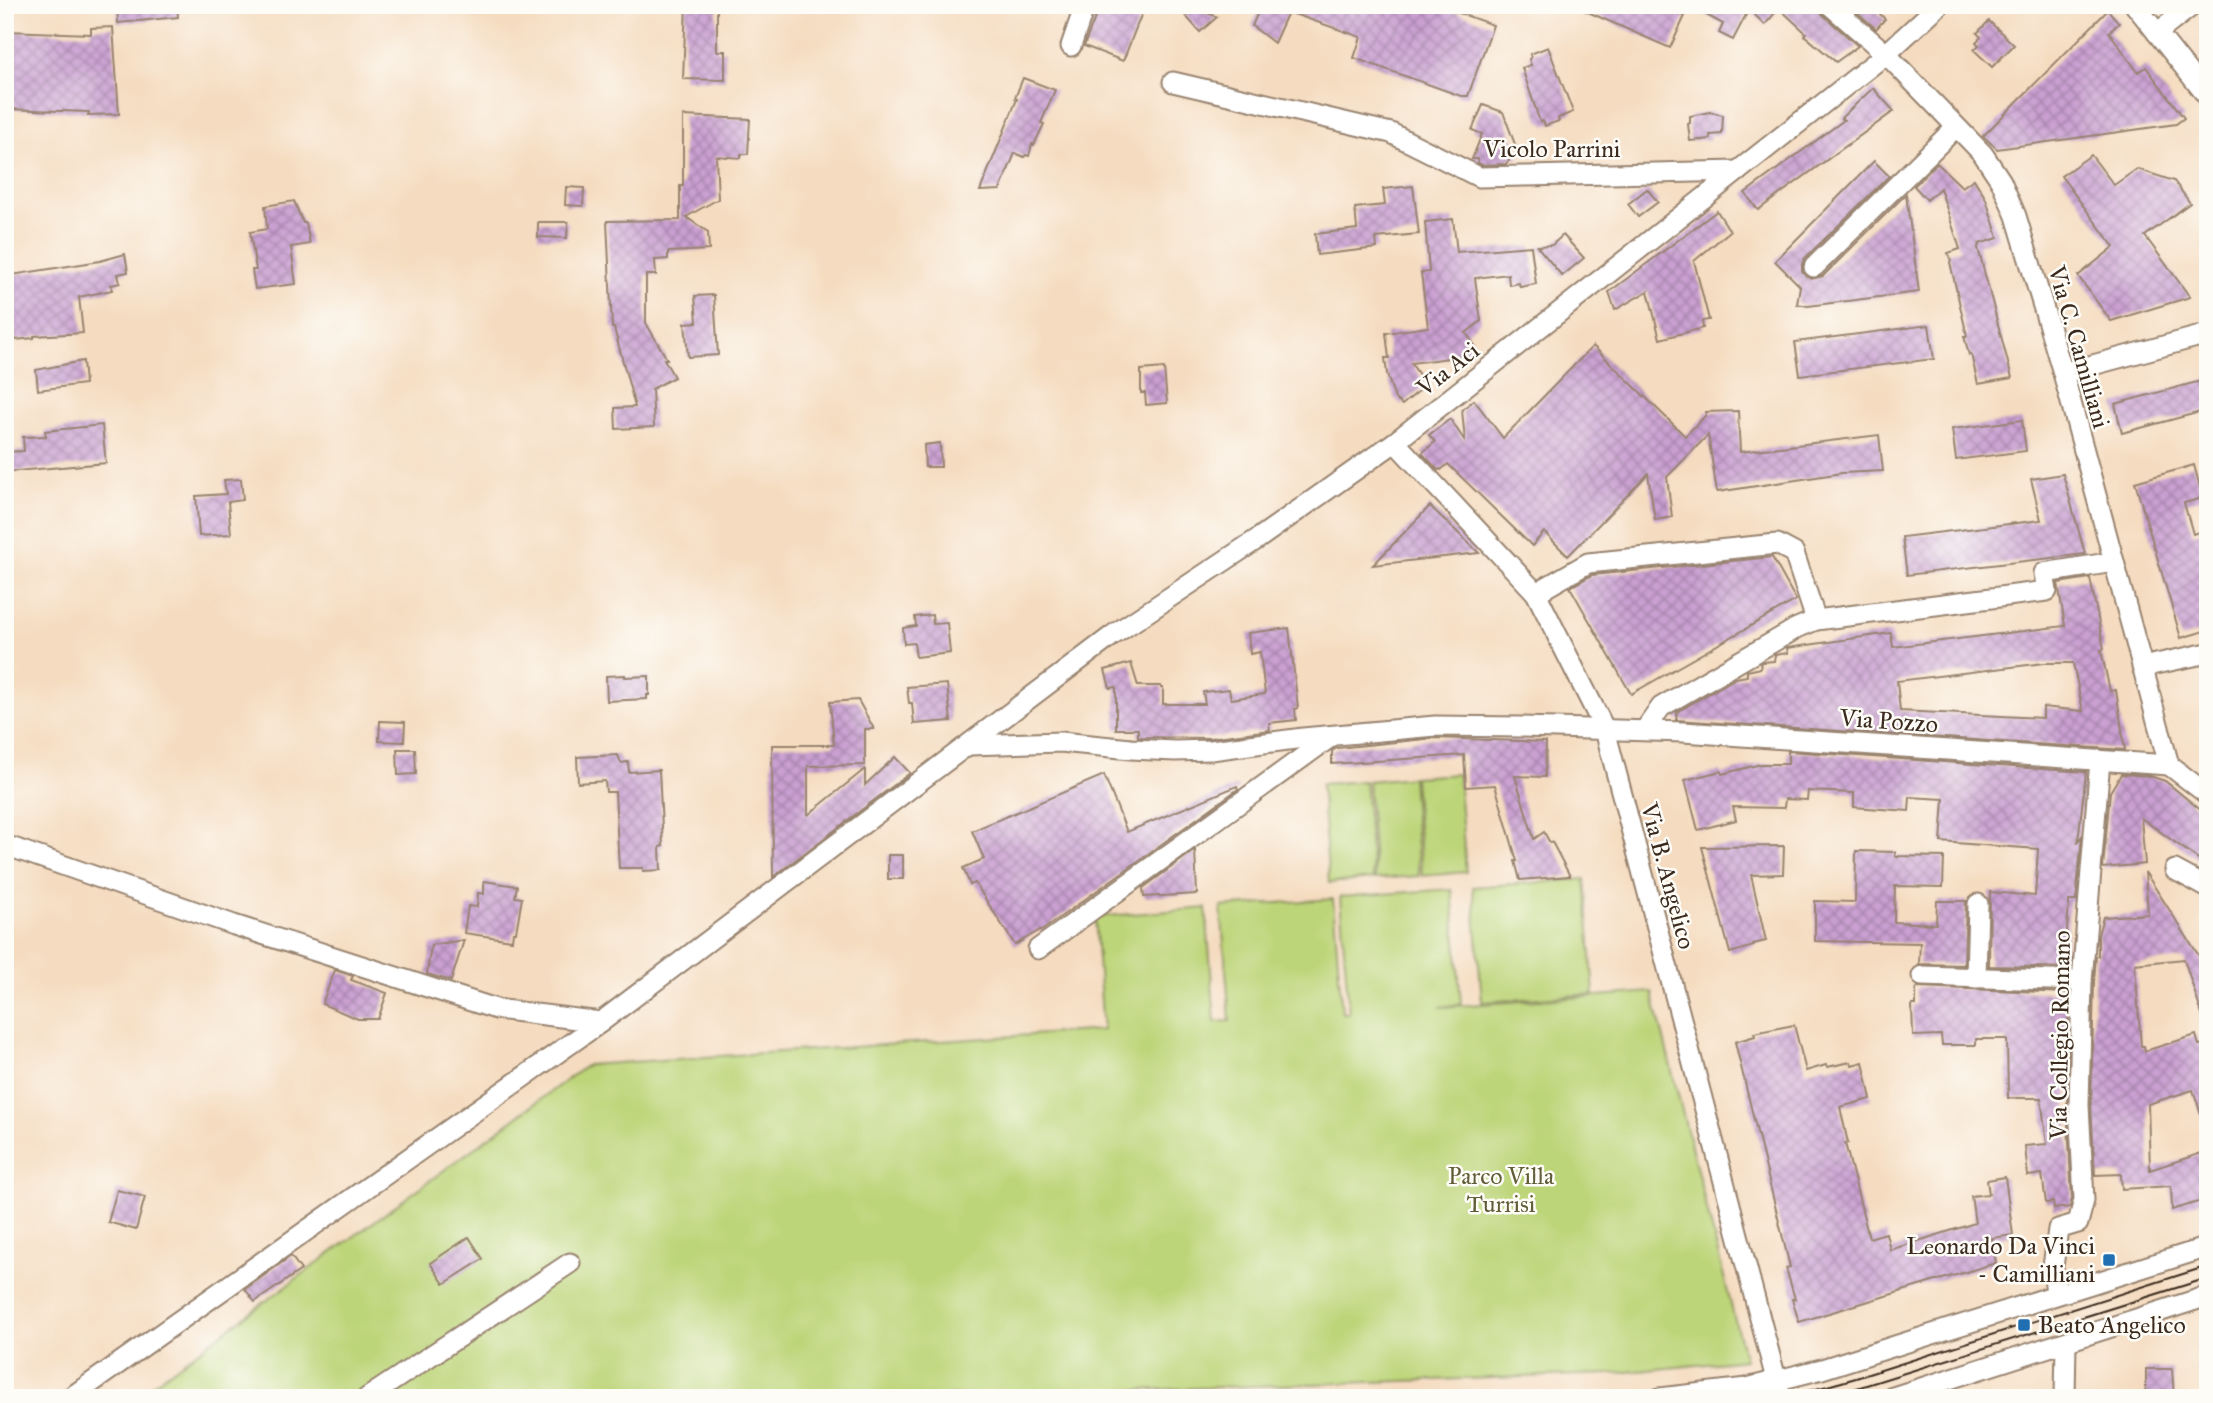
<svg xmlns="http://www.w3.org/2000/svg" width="2213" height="1403" font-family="'IM FELL Great Primer',serif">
<defs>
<pattern id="building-cross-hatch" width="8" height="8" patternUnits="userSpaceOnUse" patternTransform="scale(1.75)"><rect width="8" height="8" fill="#caa0d2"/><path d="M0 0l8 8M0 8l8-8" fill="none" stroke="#a583aa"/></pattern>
</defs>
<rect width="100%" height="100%" fill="#fdfcf7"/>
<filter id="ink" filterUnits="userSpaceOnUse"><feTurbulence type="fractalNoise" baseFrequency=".0143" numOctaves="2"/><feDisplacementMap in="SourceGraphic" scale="14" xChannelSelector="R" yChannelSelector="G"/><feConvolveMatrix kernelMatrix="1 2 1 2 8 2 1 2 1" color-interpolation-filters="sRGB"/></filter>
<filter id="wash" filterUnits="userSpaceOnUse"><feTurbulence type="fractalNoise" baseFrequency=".00686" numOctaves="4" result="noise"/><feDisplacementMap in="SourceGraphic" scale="28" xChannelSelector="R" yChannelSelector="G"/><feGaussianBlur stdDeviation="1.57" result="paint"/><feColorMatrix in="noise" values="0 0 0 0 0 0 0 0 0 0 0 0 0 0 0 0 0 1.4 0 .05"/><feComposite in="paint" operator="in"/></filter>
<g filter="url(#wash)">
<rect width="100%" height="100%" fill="#f5dcc0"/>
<!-- park -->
<g fill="#bdd579" stroke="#7c804c" stroke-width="2">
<polygon points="1458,774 1466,872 1422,876 1414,777"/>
<polygon points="1412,777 1419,876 1375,879 1368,781"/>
<polygon points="1365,781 1373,879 1329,883 1321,784"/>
<polygon points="1585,879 1594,994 1482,1002 1473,887"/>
<polygon points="1452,889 1461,1004 1440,1007 1652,992 1745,1360 1609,1374 899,1398 134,1398 587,1065 1103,1030 1095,917 1206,908 1215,1022 1230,1021 1221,907 1333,899 1342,1013 1349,1013 1340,897"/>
</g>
<g id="blocks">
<!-- building -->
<g fill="url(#building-cross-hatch)" fill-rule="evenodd">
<polygon points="117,5 177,5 178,17 118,23"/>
<polygon points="686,5 717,5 717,51 725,51 725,80 683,79"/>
<polygon points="1100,5 1145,5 1123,61 1084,46"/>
<polygon points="1176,5 1189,5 1217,17 1200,32"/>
<polygon points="1261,5 1437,5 1493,25 1468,96 1461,96 1354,58 1361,37 1288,12 1274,43 1252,26"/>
<polygon points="1572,5 1661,5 1685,16 1670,48"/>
<polygon points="1688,5 1818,5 1822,14 1858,46 1836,62 1804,35 1806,33 1779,8 1765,25 1749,9 1733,40 1719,33 1723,24"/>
<polygon points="1849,5 1871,5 1885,19 1876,29"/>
<polygon points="2108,10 2119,23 2109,32 2138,72 2146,67 2184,118 2176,124 1997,149 1983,136"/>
<polygon points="1989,21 2014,45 1992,67 1974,50 1979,45 1976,42 1981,37 1977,33"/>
<polygon points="113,27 119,114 88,115 89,112 5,109 5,31 91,34 91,28"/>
<polygon points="1548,47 1573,112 1558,118 1559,121 1545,126 1543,121 1540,122 1522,68 1531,65 1529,59 1531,58 1530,54"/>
<polygon points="1023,78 1055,90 1041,123 1044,124 1034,145 1032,144 1029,156 1026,155 1024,157 1015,153 1000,190 980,191 1017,99 1015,98"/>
<polygon points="1873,88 1894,111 1758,210 1745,193 1844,120 1841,118"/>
<polygon points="1483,105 1503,112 1520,158 1511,158 1506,164 1482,165 1478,163 1478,159 1472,159 1482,134 1472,130"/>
<polygon points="1710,112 1723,115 1722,134 1710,135 1711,139 1690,141 1688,124 1690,123 1690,116"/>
<polygon points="683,116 750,119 748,154 741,154 741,158 716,156 718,199 686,217 708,232 709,250 668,252 668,259 655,260 656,275 646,275 646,323 667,359 664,359 674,377 652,389 654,427 616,429 615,408 635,407 614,328 612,328 607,221 680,220 680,186 683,186"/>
<polygon points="2091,155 2114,185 2137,169 2174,181 2190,203 2145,236 2190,297 2111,321 2078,276 2114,247 2061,176"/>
<polygon points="1874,161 1889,176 1805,258 1802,264 1802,271 1806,276 1811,279 1823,276 1906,194 1919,292 1808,306 1797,304 1800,286 1775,261"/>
<polygon points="1937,163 1962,187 1974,179 1986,199 1998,238 1979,244 1978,248 2012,378 1978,384 1971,354 1969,355 1964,336 1967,336 1950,262 1951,261 1948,253 1960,249 1940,188 1927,200 1914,186"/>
<polygon points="1413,186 1419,234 1376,238 1377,248 1317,255 1315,234 1357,229 1355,208 1385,205 1383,189"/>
<polygon points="566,187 584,188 583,206 565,205"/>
<polygon points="1647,189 1658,202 1638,217 1628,204"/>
<polygon points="294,201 303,223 306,223 310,244 291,247 296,284 255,289 252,270 256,270 250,232 267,229 265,206"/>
<polygon points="1717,211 1730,231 1694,261 1709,320 1702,321 1703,328 1660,339 1648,291 1615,310 1609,292"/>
<polygon points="1453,219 1457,252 1531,246 1536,284 1520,287 1519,283 1509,285 1508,274 1475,278 1481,321 1466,333 1476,347 1464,356 1411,363 1426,385 1402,405 1395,399 1387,374 1385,358 1389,358 1386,333 1428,327 1421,273 1429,272 1425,222"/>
<polygon points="538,222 568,222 567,238 538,237"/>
<polygon points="1563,235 1584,258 1562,276 1537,246 1552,245"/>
<polygon points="125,254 128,272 118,274 120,283 111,285 112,290 79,297 83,333 34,336 34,338 5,341 5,276 100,261"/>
<polygon points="714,295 718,355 688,357 685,323 697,322 695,296"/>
<polygon points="1929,325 1934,359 1800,375 1795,342"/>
<polygon points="1593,346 1685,436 1706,415 1705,412 1738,411 1740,452 1879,435 1883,471 1842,473 1717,492 1708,435 1667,477 1672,517 1655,520 1648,474 1568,556 1544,532 1532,546 1448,464 1441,470 1440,469 1438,470 1422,453 1435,442 1429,435 1450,419 1465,441 1462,410 1474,400 1503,438"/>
<polygon points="83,361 85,384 38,390 36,370"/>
<polygon points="1164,368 1167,403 1146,405 1145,393 1141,393 1141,370"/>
<polygon points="2208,379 2208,410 2122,433 2115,404"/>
<polygon points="2022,420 2026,451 1956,460 1952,429"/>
<polygon points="102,425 106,463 5,472 5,452 24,451 23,437 46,436 45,431"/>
<polygon points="940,443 941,467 925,467 924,445"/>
<polygon points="2194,465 2203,498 2184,503 2193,534 2208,529 2208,630 2181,638 2135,482"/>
<polygon points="2063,474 2085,554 1907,575 1902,537 2041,520 2031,479"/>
<polygon points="241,479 243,500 228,502 231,534 199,536 196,496 226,494 224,480"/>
<polygon points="1430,506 1479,553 1373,565 1424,512"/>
<polygon points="1772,557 1796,600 1631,694 1570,587 1592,575"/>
<path d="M 2090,578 L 2104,649 L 2101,650 L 2110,691 L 2116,690 L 2125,750 L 1676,720 L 1677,712 L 1736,678 L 1747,676 L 1747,671 L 1761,668 L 1760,663 L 1762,662 L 1774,661 L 1775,655 L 1788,653 L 1787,648 L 1891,633 L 1893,647 L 2065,626 L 2058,583 ZM 2044,663 L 2073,663 L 2083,711 L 2043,707 L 2043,718 L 1900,711 L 1897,681 Z"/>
<polygon points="932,615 933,624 947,623 950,653 916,657 914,643 904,644 903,628 916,626 915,617"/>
<polygon points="1289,628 1298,708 1295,709 1296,720 1269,723 1270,730 1210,738 1138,737 1138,729 1116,729 1116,687 1110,688 1105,670 1131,663 1138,686 1161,686 1161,688 1163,688 1163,704 1205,704 1203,692 1229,689 1231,699 1265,694 1260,652 1250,654 1248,633"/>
<polygon points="625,675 625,677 649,676 649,695 647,695 647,699 607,701 606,676"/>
<polygon points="947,684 951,721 914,724 912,703 909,703 907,687"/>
<polygon points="858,700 874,729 865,729 865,765 808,766 808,815 865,769 865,785 895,757 910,773 773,877 772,745 834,745 830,702"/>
<polygon points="380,721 405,722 404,742 379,741"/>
<polygon points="1435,738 1546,742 1545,777 1515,776 1534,839 1544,832 1550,843 1552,842 1570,876 1520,880 1515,861 1517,861 1495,785 1466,787 1464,755 1332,764 1332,751 1337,748"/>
<polygon points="397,749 415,749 416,774 398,775"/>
<polygon points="1788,751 2086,772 2078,841 2082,836 2076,901 2069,901 2065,960 2071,959 2071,968 1989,966 1990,892 2035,896 2038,849 1941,842 1944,799 1910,797 1909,811 1854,807 1854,793 1808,791 1807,800 1785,799 1784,808 1733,807 1736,820 1698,830 1685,780 1721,771 1722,774 1761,764 1788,764"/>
<polygon points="618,755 621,763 628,762 629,772 659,770 663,846 660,847 661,870 643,871 643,868 619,868 615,792 606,792 605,781 578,783 577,757"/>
<polygon points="2121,774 2150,776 2165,781 2208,816 2208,866 2141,818 2145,864 2103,868 2110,792"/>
<polygon points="1104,775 1127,832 1237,786 1238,789 1041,931 1040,930 1015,945 975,883 970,885 963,868 984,859 972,831"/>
<polygon points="1784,846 1783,874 1751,875 1766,941 1753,944 1754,946 1730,953 1702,847"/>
<polygon points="1195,850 1197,894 1144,897 1143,888"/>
<polygon points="1856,851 1895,852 1895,856 1944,857 1943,887 1895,886 1894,922 1936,924 1937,901 1966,901 1964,965 1919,964 1920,943 1815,941 1815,901 1855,902"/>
<rect x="888" y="855" width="15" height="24"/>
<polygon points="2145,872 2201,959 2208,980 2208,1021 2204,1021 2184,959 2135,964 2141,1046 2144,1046 2145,1051 2196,1035 2199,1045 2208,1043 2208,1126 2205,1126 2193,1090 2148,1104 2150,1170 2208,1151 2208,1199 2172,1210 2171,1186 2122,1189 2121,1174 2095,1175 2091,1105 2094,982 2096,956 2098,956 2098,935 2103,917 2148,914"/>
<polygon points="484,881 517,886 515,897 522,898 516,932 513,932 512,940 464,933 468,906 477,907 478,893 484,894"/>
<polygon points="464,940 451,981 427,974 431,945"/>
<polygon points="335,970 353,976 351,980 387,993 378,1019 358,1019 322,1004"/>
<polygon points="1918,987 2069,993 2067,1105 2072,1199 2070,1207 2054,1209 2053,1202 2046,1203 2042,1174 2028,1176 2025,1146 2047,1144 2041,1098 2008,1098 2007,1039 1976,1039 1976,1045 1942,1045 1941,1035 1913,1036 1912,1005 1916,1005 1916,990"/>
<polygon points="1794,1025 1806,1071 1826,1065 1827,1067 1851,1062 1852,1065 1863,1062 1871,1099 1840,1107 1848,1143 1845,1143 1869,1238 1886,1233 1890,1250 1975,1223 1971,1196 1989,1194 1987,1180 2005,1177 2013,1235 1992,1238 1996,1263 1799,1322 1792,1299 1795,1299 1786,1268 1790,1267 1735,1042 1755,1036 1754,1033"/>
<polygon points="117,1190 145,1197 136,1230 108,1222"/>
<polygon points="469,1237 483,1259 444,1284 430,1263"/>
<polygon points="291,1256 301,1270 255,1302 245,1289"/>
<polygon points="2146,1369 2172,1369 2174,1398 2146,1398"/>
</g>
</g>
</g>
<g filter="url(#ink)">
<use href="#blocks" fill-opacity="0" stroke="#98836f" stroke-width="2"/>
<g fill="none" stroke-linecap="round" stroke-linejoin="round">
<defs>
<g id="minor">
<polyline points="1830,5 1886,54 1983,154 2001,181 2016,216 2063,373 2169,765"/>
<polyline points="2135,5 2208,97"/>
<polyline points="2157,33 2193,5"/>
<polyline points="1071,46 1085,5"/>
<polyline points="1173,82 1391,133 1479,177 1738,171"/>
<polyline points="1814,267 1956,127"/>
<polyline points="2063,373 2208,334"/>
<polyline points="1395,442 1536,593 1605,730 1781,1398"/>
<polyline points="1536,593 1588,563 1777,544 1794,553 1816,620"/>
<polyline points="2142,667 2208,653"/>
<polyline points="1645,730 1661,707 1797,628 1816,620 2047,591 2044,573 2114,562"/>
<polyline points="969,745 1061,742 1131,749 1175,751 1211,750 1303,738 1435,726 1523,727 1683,732 2169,765"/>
<polyline points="2169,765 2208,795"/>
<polyline points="5,845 234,925 496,1009 601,1022 1113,635 1259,538 1395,442 1886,54 1939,5"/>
<polyline points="2175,870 2208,888"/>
<polyline points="1038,949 1332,736"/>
<polyline points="1922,976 2082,981"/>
<polyline points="1976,978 1978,904"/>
<polyline points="2056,1294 2053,1267 2058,1229 2078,1223 2084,1200 2079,1105 2082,981 2100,760"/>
<polyline points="70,1398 601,1022"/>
<polyline points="367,1398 570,1263"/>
<polyline points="1660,1398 1747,1388 1822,1369 2208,1247"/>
<polyline points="1890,1398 2208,1296"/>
<polyline points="2065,1398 2066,1342"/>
</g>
</defs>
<!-- minor casing -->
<use href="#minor" stroke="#98836f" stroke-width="23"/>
<!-- minor -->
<use href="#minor" stroke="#fff" stroke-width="19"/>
<!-- tram -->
<g stroke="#3b2a1e" stroke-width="2">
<polyline points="1784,1398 1856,1378 2208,1266"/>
<polyline points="1825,1398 2208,1278"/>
</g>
</g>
</g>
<!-- markers -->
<g fill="#1f6fb2" stroke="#fdfcf7" stroke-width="2.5">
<rect x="2102" y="1253" width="14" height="14" rx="3.5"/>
<rect x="2017" y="1318" width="14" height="14" rx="3.5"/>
</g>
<g text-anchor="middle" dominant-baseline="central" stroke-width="5" stroke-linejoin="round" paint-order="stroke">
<!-- street labels -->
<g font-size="24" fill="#3b2a1e" stroke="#fdfcf7">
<text x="1552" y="149">Vicolo Parrini</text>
<text transform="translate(2079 347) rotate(74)">Via C. Camilliani</text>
<text transform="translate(1448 369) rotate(-38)">Via Aci</text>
<text transform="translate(1889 721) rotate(4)">Via Pozzo</text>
<text transform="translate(1668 876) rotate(75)">Via B. Angelico</text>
<text transform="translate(2060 1035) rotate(-89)">Via Collegio Romano</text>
</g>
<!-- park labels -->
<g font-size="24" fill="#625d39" stroke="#fdfcf7">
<text x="1501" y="1176">Parco Villa<tspan x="1501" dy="28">Turrisi</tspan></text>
</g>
<!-- poi labels -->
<g font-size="24" fill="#3b2a1e" stroke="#fdfcf7" text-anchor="end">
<text x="2095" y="1246">Leonardo Da Vinci<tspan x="2095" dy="28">- Camilliani</tspan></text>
<text x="2038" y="1325" text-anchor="start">Beato Angelico</text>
</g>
</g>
<!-- margin -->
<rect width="2213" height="1403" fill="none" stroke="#fdfcf7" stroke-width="28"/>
</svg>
